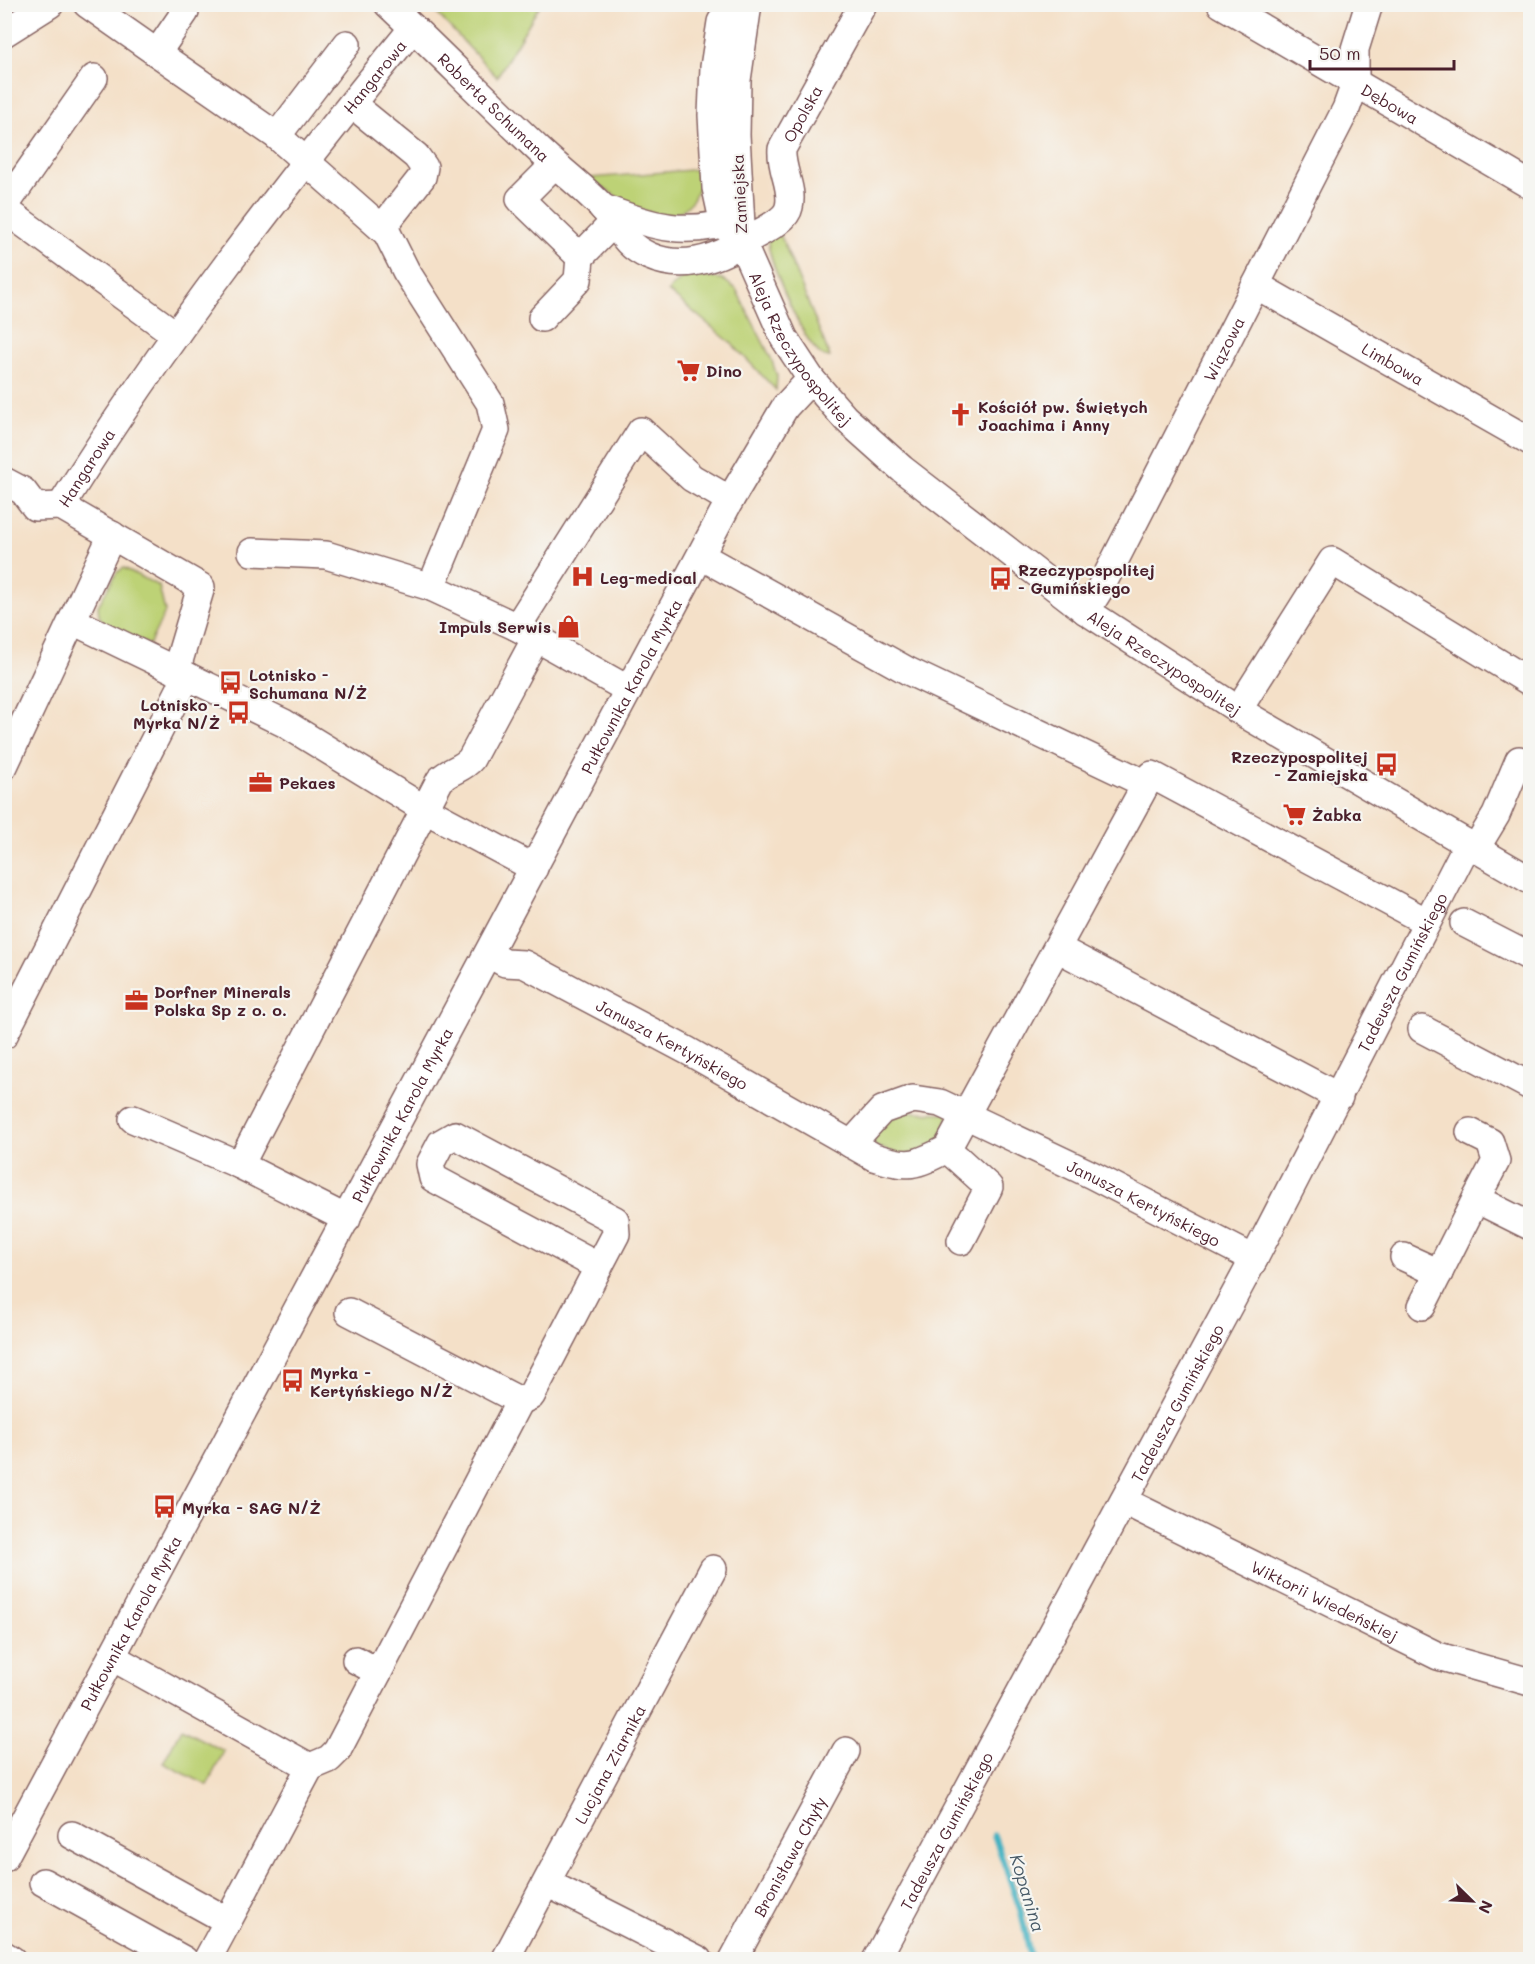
<svg xmlns="http://www.w3.org/2000/svg" width="1535" height="1964" font-family="Mali,sans-serif">
<rect width="100%" height="100%" fill="#f6f6f2"/>
<filter id="ink" filterUnits="userSpaceOnUse"><feTurbulence type="fractalNoise" baseFrequency=".0167" numOctaves="2"/><feDisplacementMap in="SourceGraphic" scale="12" xChannelSelector="R" yChannelSelector="G"/><feConvolveMatrix kernelMatrix="1 2 1 2 8 2 1 2 1" color-interpolation-filters="sRGB"/></filter>
<filter id="wash" filterUnits="userSpaceOnUse"><feTurbulence type="fractalNoise" baseFrequency=".008" numOctaves="4" result="noise"/><feDisplacementMap in="SourceGraphic" scale="24" xChannelSelector="R" yChannelSelector="G"/><feGaussianBlur stdDeviation="1.35" result="paint"/><feColorMatrix in="noise" values="0 0 0 0 0 0 0 0 0 0 0 0 0 0 0 0 0 1.4 0 .05"/><feComposite in="paint" operator="in"/></filter>
<g filter="url(#wash)">
<rect width="100%" height="100%" fill="#f4e0c8"/>
<!-- green -->
<g fill="#bdd276" stroke="#847850" stroke-width="1.5">
<polygon points="429,5 540,5 497,77"/>
<path d="M 703,169 C 690,249 629,206 589,178 Z"/>
<path d="M 778,229 L 823,339 L 830,357 C 825,357 821,356 818,352 C 802,337 769,263 768,241 Z"/>
<polygon points="685,275 722,279 736,289 771,358 777,376 776,390 731,343 668,291"/>
<polygon points="124,568 159,586 165,612 149,645 104,623 99,616 98,606 117,572"/>
<path d="M 902,1112 L 950,1113 L 937,1145 L 904,1156 L 874,1146 C 871,1129 890,1121 902,1112 Z"/>
<polygon points="181,1729 224,1751 207,1785 163,1763"/>
</g>
<g fill="none" stroke-linecap="round" stroke-linejoin="round">
<!-- stream -->
<polyline stroke="#45b2c2" stroke-width="6" points="994,1835 1021,1912 1031,1960"/>
</g>
</g>
<g filter="url(#ink)">
<g fill="none" stroke-linecap="round" stroke-linejoin="round">
<defs>
<g id="minor">
<polyline points="87,4 157,53"/>
<path id="s1" d="M 388,4 C 439,52 488,102 539,150 C 559,169 584,187 603,208 C 620,227 622,244 649,256 C 683,271 717,259 747,240 C 759,232 786,222 789,207 C 794,188 780,169 782,149 L 863,4"/>
<path id="s2" d="M 731,4 L 721,22 L 714,67 L 712,115 L 716,188 L 724,225 L 742,243 L 784,338 L 811,379 L 845,418 L 902,469 L 1086,611 L 1248,716 L 1530,880"/>
<path id="s3" d="M 1221,4 L 1530,185"/>
<polyline points="185,12 157,53 277,136 387,233 406,271 490,403 496,430 431,587"/>
<polyline points="4,33 50,4"/>
<polyline points="352,104 416,156 424,167 422,177 382,228"/>
<polyline points="277,136 347,44"/>
<polyline points="554,165 520,199 580,257"/>
<polyline points="4,207 94,78"/>
<path d="M 603,208 C 655,227 685,237 740,219"/>
<polyline points="4,209 176,335"/>
<polyline points="742,243 736,135 737,80 748,4"/>
<path id="s4" d="M 1256,285 L 1530,441"/>
<polyline points="542,318 578,280 580,257 613,223"/>
<polyline points="4,481 23,491 35,507 61,506"/>
<path id="s5" d="M 61,506 C 166,338 288,181 413,28"/>
<polyline points="61,506 201,587 176,671"/>
<polyline points="252,552 326,555 431,587 517,627 629,690"/>
<polyline points="701,556 908,671 1146,784 1152,775 1427,922"/>
<path id="s6" d="M 1086,611 L 1101,587 L 1346,109 L 1355,84 L 1355,49 L 1369,4"/>
<polyline points="73,621 284,723 426,810 534,868"/>
<polyline points="517,627 641,431 692,478 730,500"/>
<polyline points="1238,710 1332,561 1530,682"/>
<polyline points="4,766 112,535"/>
<polyline points="1476,848 1496,815 1519,760"/>
<polyline points="1464,923 1530,957"/>
<polyline points="1059,949 1339,1097"/>
<path id="s7" d="M 489,954 L 505,963 L 524,964 L 688,1051 L 874,1157 C 909,1168 914,1166 947,1149 L 1146,784"/>
<polyline points="1422,1029 1530,1086"/>
<polyline points="4,1035 187,676"/>
<polyline points="133,1119 240,1165 347,1219"/>
<polyline points="1470,1132 1490,1142 1496,1161 1476,1199 1530,1226"/>
<path id="s8" d="M 851,1144 L 882,1110 L 913,1099 L 940,1103 L 1092,1175 L 1254,1259"/>
<polyline points="947,1149 989,1187 961,1241"/>
<path d="M 240,1165 L 440,780 C 450,770 463,769 471,759 L 536,638"/>
<polyline points="1404,1257 1439,1273"/>
<polyline points="1422,1306 1476,1199"/>
<polyline points="349,1312 520,1401 531,1396 616,1234 615,1220 455,1135 441,1143 430,1164 433,1178 599,1267"/>
<path id="s9" d="M 1124,1501 L 1438,1656 L 1530,1682"/>
<polyline points="356,1660 378,1672"/>
<polyline points="310,1767 329,1759 337,1751 520,1401"/>
<polyline points="72,1835 228,1921 310,1767 112,1657"/>
<path id="s10" d="M 4,1858 L 730,500 L 785,407 L 811,379"/>
<polyline points="43,1882 184,1960"/>
<polyline points="547,1883 699,1960"/>
<polyline points="4,1955 12,1960"/>
<polyline points="207,1960 228,1921"/>
<path id="s11" d="M 505,1960 L 713,1569"/>
<path id="s12" d="M 733,1960 L 846,1751"/>
<path id="s13" d="M 876,1960 L 1254,1259 L 1468,843"/>
</g>
</defs>
<!-- minor casing -->
<use href="#minor" stroke="#866362" stroke-width="30"/>
<!-- minor -->
<use href="#minor" stroke="#fff" stroke-width="27"/>
</g>
</g>
<!-- icons -->
<defs>
<symbol id="supermarket-bare" viewBox="-9 -9 18 18"><path d="M-6-5.5h2.5l.6 2H6L4.5 2H-2.5L-4.4-4H-6ZM-1.5 3.2a1.3 1.3 0 1 0 .1 0ZM3 3.2a1.3 1.3 0 1 0 .1 0Z" fill="#c8321e" stroke="#f6f6f2" stroke-width="2.5" paint-order="stroke"/></symbol>
<symbol id="church-bare" viewBox="-9 -9 18 18"><path d="M-1.2-6h2.4v3.5h3.3v2.4h-3.3V6h-2.4V-.1h-3.3v-2.4h3.3Z" fill="#c8321e" stroke="#f6f6f2" stroke-width="2.5" paint-order="stroke"/></symbol>
<symbol id="hospital-bare" viewBox="-9 -9 18 18"><path d="M-5-5h3v3.5h4V-5h3V5h-3V1.5h-4V5h-3Z" fill="#c8321e" stroke="#f6f6f2" stroke-width="2.5" paint-order="stroke"/></symbol>
<symbol id="bus-bare" viewBox="-9 -9 18 18"><path d="M-5-6H5V4H4V6H2V4H-2V6H-4V4H-5ZM-3.5-4V0h7V-4ZM-3.5 1.2v1.5H-2V1.2ZM2 1.2v1.5H3.5V1.2Z" fill="#c8321e" stroke="#f6f6f2" stroke-width="2.5" paint-order="stroke"/></symbol>
<symbol id="shop-bare" viewBox="-9 -9 18 18"><path d="M-5-2.5h2.3a2.7 3.5 0 0 1 5.4 0H5L5.5 6h-11ZM-1.5-2.5h3a1.5 2.3 0 0 0-3 0Z" fill="#c8321e" stroke="#f6f6f2" stroke-width="2.5" paint-order="stroke"/></symbol>
<symbol id="office-bare" viewBox="-9 -9 18 18"><path d="M-6-3h4V-5.5h4V-3h4V5H-6ZM-1-4.5V-3h2v-1.5ZM-6 0V1H6V0Z" fill="#c8321e" stroke="#f6f6f2" stroke-width="2.5" paint-order="stroke"/></symbol>
</defs>
<g fill-rule="evenodd">
<use href="#supermarket-bare" x="672" y="354" width="33" height="33"/>
<use href="#church-bare" x="944" y="398" width="33" height="33"/>
<use href="#hospital-bare" x="566" y="560" width="33" height="33"/>
<use href="#bus-bare" x="984" y="562" width="33" height="33"/>
<use href="#shop-bare" x="552" y="610" width="33" height="33"/>
<use href="#bus-bare" x="214" y="666" width="33" height="33"/>
<use href="#bus-bare" x="222" y="696" width="33" height="33"/>
<use href="#bus-bare" x="1370" y="748" width="33" height="33"/>
<use href="#office-bare" x="244" y="766" width="33" height="33"/>
<use href="#supermarket-bare" x="1278" y="798" width="33" height="33"/>
<use href="#office-bare" x="120" y="984" width="33" height="33"/>
<use href="#bus-bare" x="276" y="1364" width="33" height="33"/>
<use href="#bus-bare" x="148" y="1490" width="33" height="33"/>
</g>
<g text-anchor="middle" dominant-baseline="central" stroke-width="4.5" stroke-linejoin="round" paint-order="stroke">
<!-- street labels -->
<g font-size="16" fill="#4a1f2b" stroke="#f6f6f2">
<text stroke="none"><textPath href="#s5" startOffset="532">Hangarowa</textPath></text>
<text stroke="none"><textPath href="#s3" startOffset="196">Dębowa</textPath></text>
<text stroke="none"><textPath href="#s1" startOffset="148">Roberta Schumana</textPath></text>
<text stroke="none"><textPath href="#s1" startOffset="622">Opolska</textPath></text>
<text transform="translate(739 194) rotate(-93)">Zamiejska</text>
<text stroke="none"><textPath href="#s2" startOffset="372">Aleja Rzeczypospolitej</textPath></text>
<text stroke="none"><textPath href="#s6" startOffset="296">Wiązowa</textPath></text>
<text stroke="none"><textPath href="#s4" startOffset="158">Limbowa</textPath></text>
<text stroke="none"><textPath href="#s5" startOffset="46">Hangarowa</textPath></text>
<text stroke="none"><textPath href="#s2" startOffset="858">Aleja Rzeczypospolitej</textPath></text>
<text stroke="none"><textPath href="#s10" startOffset="1329">Pułkownika Karola Myrka</textPath></text>
<text stroke="none"><textPath href="#s13" startOffset="1119">Tadeusza Gumińskiego</textPath></text>
<text stroke="none"><textPath href="#s7" startOffset="206">Janusza Kertyńskiego</textPath></text>
<text stroke="none"><textPath href="#s10" startOffset="843">Pułkownika Karola Myrka</textPath></text>
<text stroke="none"><textPath href="#s8" startOffset="333">Janusza Kertyńskiego</textPath></text>
<text stroke="none"><textPath href="#s13" startOffset="633">Tadeusza Gumińskiego</textPath></text>
<text stroke="none"><textPath href="#s9" startOffset="224">Wiktorii Wiedeńskiej</textPath></text>
<text stroke="none"><textPath href="#s10" startOffset="267">Pułkownika Karola Myrka</textPath></text>
<text stroke="none"><textPath href="#s11" startOffset="222">Lucjana Ziarnika</textPath></text>
<text stroke="none"><textPath href="#s13" startOffset="147">Tadeusza Gumińskiego</textPath></text>
<text stroke="none"><textPath href="#s12" startOffset="118">Bronisława Chyły</textPath></text>
</g>
<!-- poi labels -->
<g font-size="16" font-weight="bold" fill="#4a1f2b" stroke="#f6f6f2" text-anchor="start">
<text x="706" y="370">Dino</text>
<text x="978" y="406">Kościół pw. Świętych<tspan x="978" dy="18">Joachima i Anny</tspan></text>
<text x="1018" y="569">Rzeczypospolitej<tspan x="1018" dy="18">- Gumińskiego</tspan></text>
<text x="600" y="577">Leg-medical</text>
<text x="551" y="626" text-anchor="end">Impuls Serwis</text>
<text x="249" y="674">Lotnisko -<tspan x="249" dy="18">Schumana N/Ż</tspan></text>
<text x="220" y="704" text-anchor="end">Lotnisko -<tspan x="220" dy="18">Myrka N/Ż</tspan></text>
<text x="1368" y="756" text-anchor="end">Rzeczypospolitej<tspan x="1368" dy="18">- Zamiejska</tspan></text>
<text x="279" y="782">Pekaes</text>
<text x="1312" y="814">Żabka</text>
<text x="154" y="991">Dorfner Minerals<tspan x="154" dy="18">Polska Sp z o. o.</tspan></text>
<text x="310" y="1372">Myrka -<tspan x="310" dy="18">Kertyńskiego N/Ż</tspan></text>
<text x="182" y="1507">Myrka - SAG N/Ż</text>
</g>
<!-- water labels -->
<g font-size="18" font-style="italic" fill="#485a67" stroke="#f6f6f2">
<text transform="translate(1028 1893) rotate(73)">Kopanina</text>
</g>
</g>
<!-- margin -->
<rect width="1535" height="1964" fill="none" stroke="#f6f6f2" stroke-width="24"/>
<!-- north arrow -->
<g transform="translate(1472 1901) rotate(114)" stroke="#f6f6f2" stroke-width="4.5" paint-order="stroke">
<path d="M0-4.5L10 22L0 15L-10 22Z" fill="#4a1f2b"/>
<text y="-9" font-size="16" font-weight="bold" text-anchor="middle" fill="#4a1f2b">N</text>
</g>
<!-- scale -->
<path d="M1310 60v9h144v-9" fill="none" stroke="#4a1f2b" stroke-width="3"/>
<text x="1319" y="60" font-size="18" fill="#4a1f2b" stroke="#f6f6f2" stroke-width="4.5" paint-order="stroke">50 m</text>
</svg>
